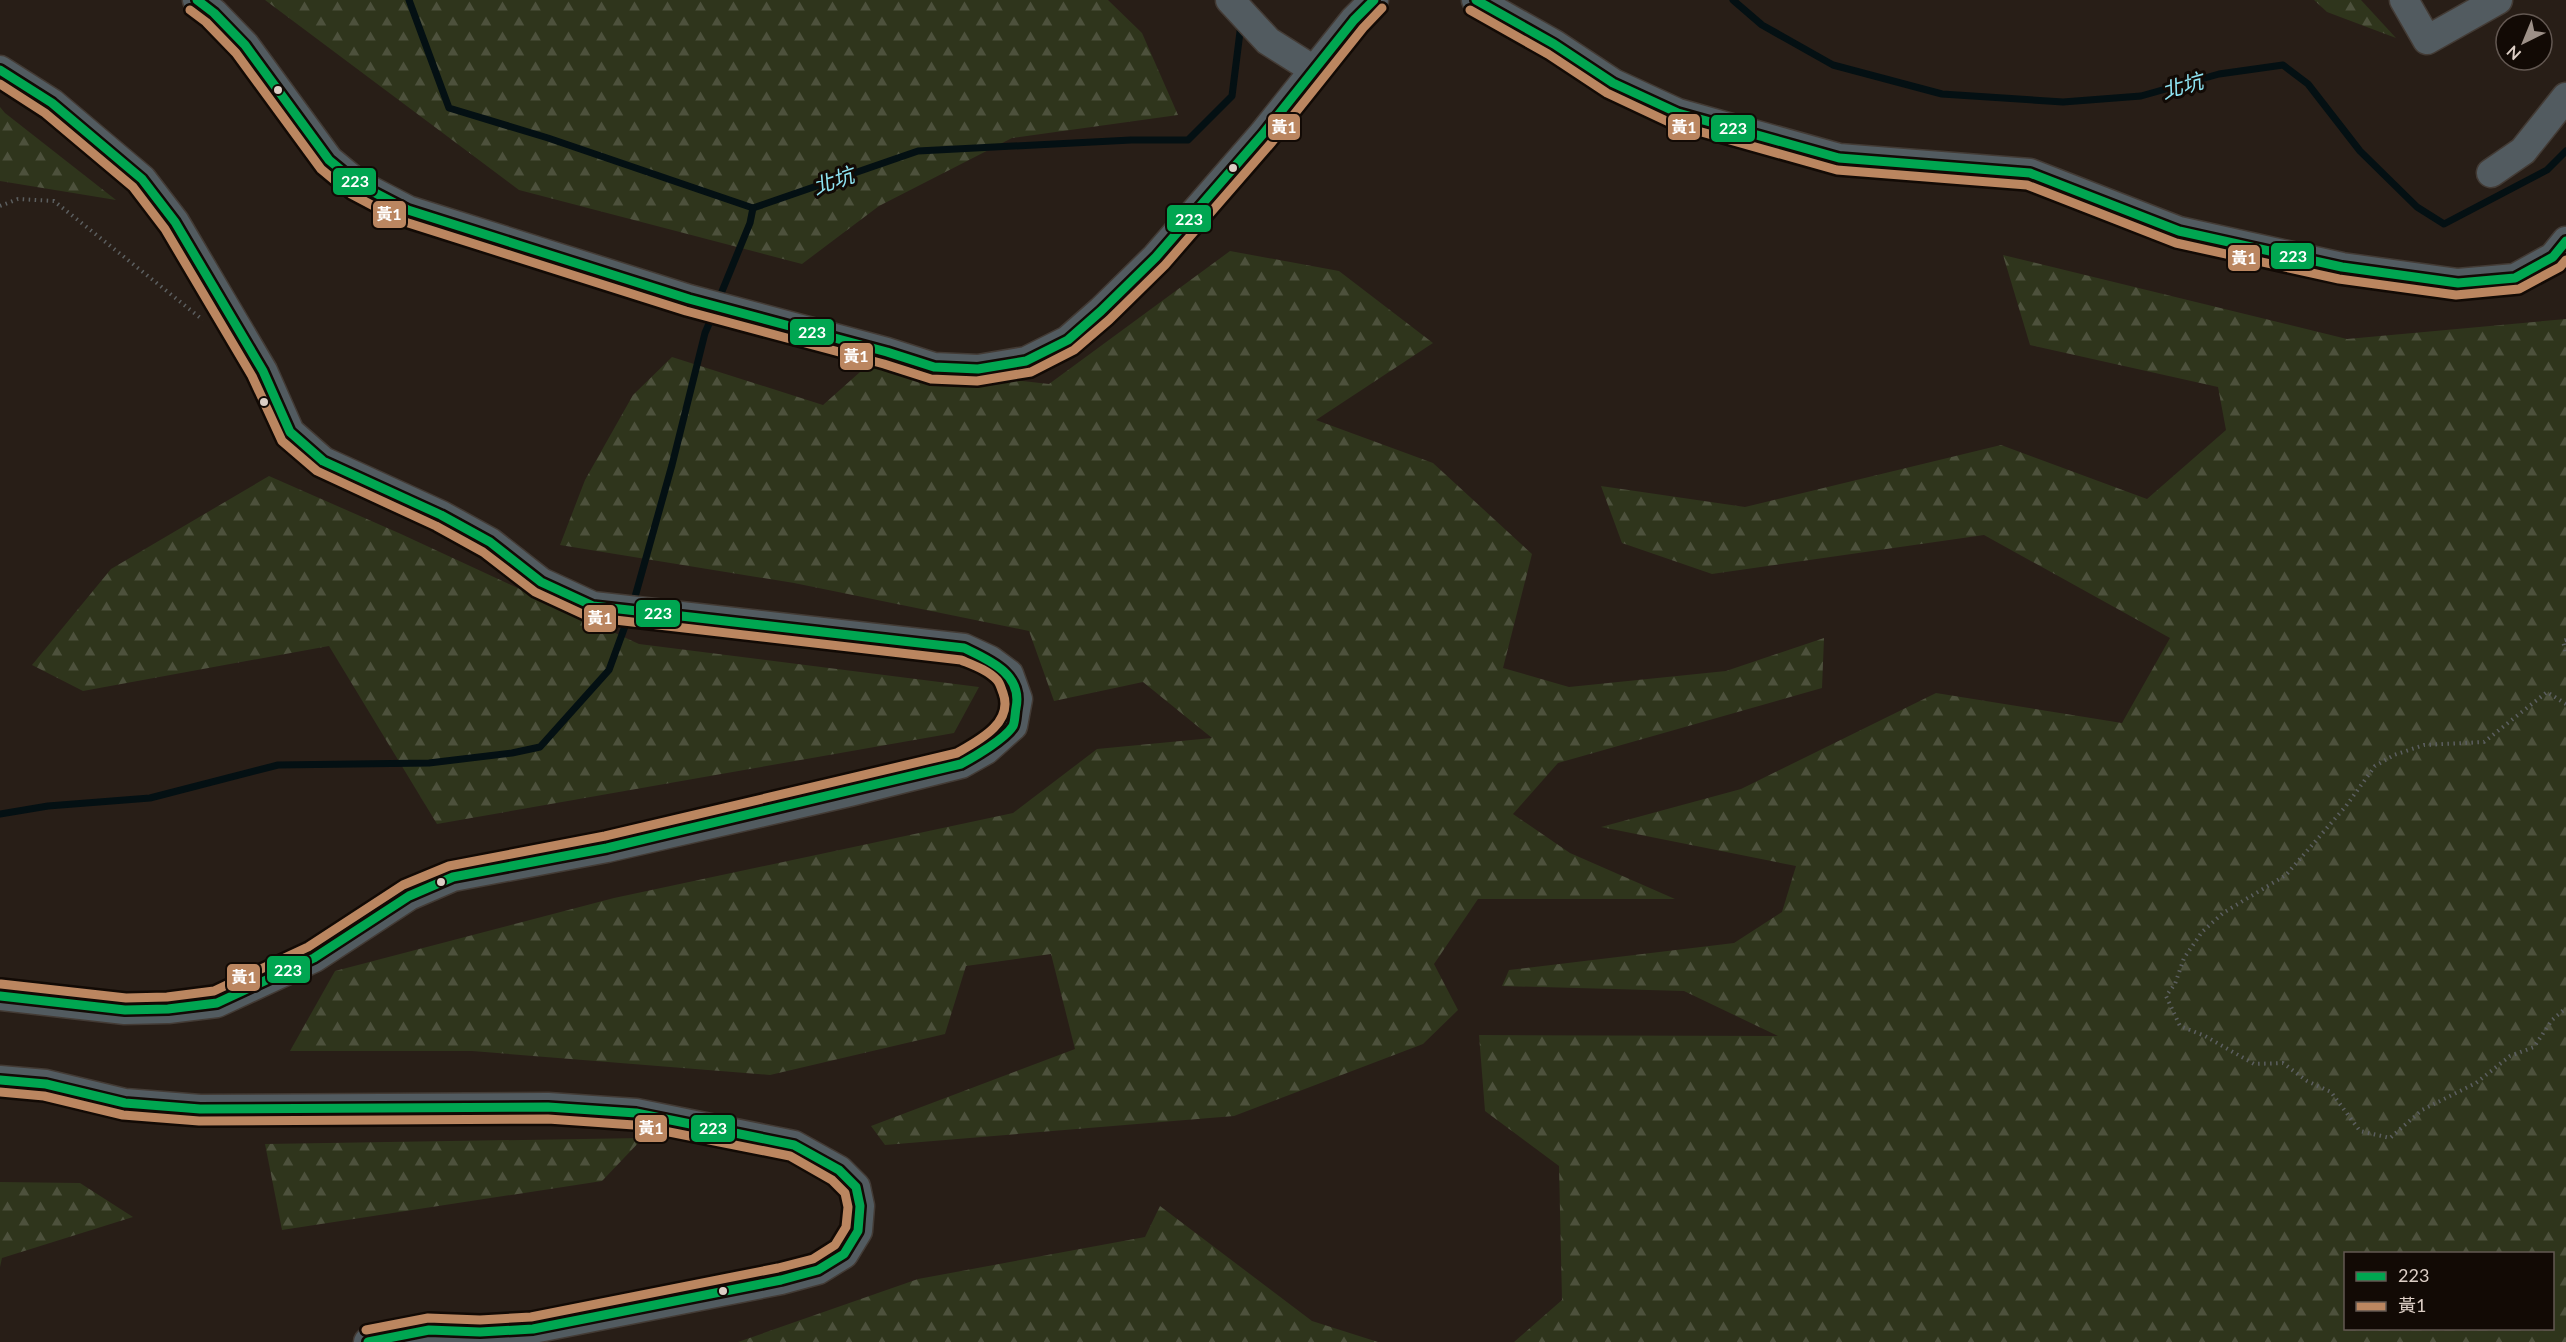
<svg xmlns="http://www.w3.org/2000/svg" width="2566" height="1342" font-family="Lato,'Noto Sans TC',sans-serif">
<defs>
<pattern id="forest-firs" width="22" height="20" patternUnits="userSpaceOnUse" patternTransform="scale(1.5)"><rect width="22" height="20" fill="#2f351c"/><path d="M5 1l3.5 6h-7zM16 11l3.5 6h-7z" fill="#4d513c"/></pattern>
</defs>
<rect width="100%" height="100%" fill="#281e17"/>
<!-- forest -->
<g fill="url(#forest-firs)" fill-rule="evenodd">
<polygon points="265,0 1108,0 1142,33 1178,115 1012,138 879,206 802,264 519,190"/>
<polygon points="2314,0 2361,0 2396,38 2327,12"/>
<polygon points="0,107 5,113 116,200 0,181"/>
<polygon points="1230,251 1339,271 1433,343 1316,420 1433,463 1532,554 1503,668 1569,687 1726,671 1824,638 1822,688 1558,763 1513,814 1570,853 1675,899 1478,899 1434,964 1458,1010 1423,1044 1234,1116 885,1145 871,1126 1075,1049 1051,954 966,966 945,1034 770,1075 472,1051 290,1051 335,971 614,898 1013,813 1097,749 1212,738 1143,682 1054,701 1029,631 794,583 560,545 585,480 633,395 672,357 823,405 869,364 1049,384"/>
<path d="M 2003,255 L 2347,339 L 2566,319 L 2566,1342 L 1514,1342 L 1562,1300 L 1559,1166 L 1485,1111 L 1479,1035 L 1778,1036 L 1684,991 L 1502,986 L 1509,970 L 1734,943 L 1782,912 L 1796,866 L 1601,827 L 1741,789 L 1936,693 L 2122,723 L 2170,638 L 1984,535 L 1712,574 L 1622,543 L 1601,486 L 1745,507 L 2001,445 L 2147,499 L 2226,430 L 2218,387 L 2030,345 ZM 2346,1254 L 2552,1254 L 2552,1328 L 2346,1328 Z"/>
<polygon points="269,476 401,534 639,644 979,687 954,733 437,824 329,646 83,691 32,665 111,569"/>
<polygon points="643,1138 602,1181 282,1230 265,1144"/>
<polygon points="0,1182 80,1183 133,1217 2,1258 0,1267"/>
<polygon points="1160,1206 1312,1321 1378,1342 738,1342 918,1279 1145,1237"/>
</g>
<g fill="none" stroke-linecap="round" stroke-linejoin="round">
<!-- stream -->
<g stroke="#041013" stroke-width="7">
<polyline points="409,0 449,108 548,138 753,208 918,151 1131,140 1188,140 1232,96 1241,24"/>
<polyline points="1733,0 1762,25 1833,65 1942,94 2063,102 2141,96 2219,74 2283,65 2308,84 2360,151 2417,207 2444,224 2547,170 2566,151"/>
<polyline points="718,301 750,223 753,208"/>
<polyline points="633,604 672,465 705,333 714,312"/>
<polyline points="0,814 48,806 150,798 278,765 429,763 512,753 540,747 609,670 628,618"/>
</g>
<defs>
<g id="minor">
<polyline points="197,0 214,13 245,45 329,160 358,184 408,210 689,299 887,352 934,367 978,369 1026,361 1068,340 1101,311 1156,257 1263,134 1354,20 1374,0"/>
<polyline points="1230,0 1268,41 1314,70"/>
<polyline points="1476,0 1554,44 1613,83 1678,113 1839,158 2030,173 2179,231 2342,267 2458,283 2515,278 2553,257 2566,241"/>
<polyline points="2404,0 2427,40 2498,0"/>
<polyline points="0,70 52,103 142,179 175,222 263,371 290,432 323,461 441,515 490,542 541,582 593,606 964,648 990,660 1009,674 1018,699 1013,726 986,750 961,764 850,792 607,848 453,877 409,896 314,958 217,1003 168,1009 125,1010 0,996"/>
<polyline points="2491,173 2523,151 2566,97"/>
<polyline points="0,1080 46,1084 125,1103 200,1109 548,1107 636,1113 794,1145 839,1170 856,1187 860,1206 858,1231 844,1254 818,1270 781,1280 533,1329 480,1332 429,1330 368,1342"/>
</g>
</defs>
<!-- minor casing -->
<use href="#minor" stroke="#433b35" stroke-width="31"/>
<!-- path -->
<g stroke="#5c5f60" stroke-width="4" stroke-dasharray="1.5 4.5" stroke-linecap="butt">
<polyline points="0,206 18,199 54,201 203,320"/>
<polyline points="2566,640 2563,641 2566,654"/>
<polyline points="2566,704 2547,692 2484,742 2424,745 2394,755 2375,766 2346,806 2286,875 2223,913 2202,932 2184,958 2175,984 2166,996 2180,1026 2205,1036 2254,1064 2283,1063 2307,1081 2331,1092 2360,1131 2390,1138 2422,1110 2476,1083 2510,1056 2534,1047 2552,1020 2566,1008"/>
</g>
<!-- minor -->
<use href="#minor" stroke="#525b60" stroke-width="28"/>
<defs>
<g id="bus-1">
<polyline points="197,0 214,13 245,45 329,160 358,184 408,210 689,299 887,352 934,367 978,369 1026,361 1068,340 1101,311 1156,257 1263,134 1354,20 1374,0"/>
<polyline points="1476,0 1554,44 1613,83 1678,113 1839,158 2030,173 2179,231 2342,267 2458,283 2515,278 2553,257 2566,241"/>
<path d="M 0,70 L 52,103 L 142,179 L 175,222 L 263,371 L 290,432 L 323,461 L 441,515 L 490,542 L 541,582 L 593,606 L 964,648 C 989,660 1023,674 1016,708 C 1015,713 1015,722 1013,726 C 1005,739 974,757 961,764 L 607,848 L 453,877 L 409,896 L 314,958 L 217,1003 L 168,1009 L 125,1010 L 0,996"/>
<polyline points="0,1080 46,1084 125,1103 200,1109 548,1107 636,1113 794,1145 839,1170 856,1187 860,1206 858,1231 844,1254 818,1270 781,1280 533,1329 480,1332 429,1330 368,1342"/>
</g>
<g id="bus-2">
<polyline points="190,10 206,22 236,53 321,169 351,194 402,221 686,311 884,364 931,379 977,381 1031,372 1074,350 1109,320 1165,265 1272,142 1363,28 1382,8"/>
<polyline points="1470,10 1548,54 1607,93 1673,124 1837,170 2027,185 2176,243 2339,279 2456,295 2519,289 2560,267 2566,260"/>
<path d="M 0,84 L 45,113 L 133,187 L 165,229 L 252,376 L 282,441 L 317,471 L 436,526 L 483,552 L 535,592 L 589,617 L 961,660 C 973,665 988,670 997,680 C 1000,683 1001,688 1003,693 C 1014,723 978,741 957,753 L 605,836 L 449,866 L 403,885 L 308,947 L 214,991 L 167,997 L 126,998 L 1,984"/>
<polyline points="0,1092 44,1096 123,1115 199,1121 548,1119 634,1125 790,1156 832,1180 845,1193 848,1207 846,1227 835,1245 813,1259 778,1268 531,1317 480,1320 428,1318 366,1330"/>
</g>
</defs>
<!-- bus-1 casing -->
<use href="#bus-1" stroke="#120a05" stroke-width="14"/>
<!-- bus-2 casing -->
<use href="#bus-2" stroke="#120a05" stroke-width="14"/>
<!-- bus-1 -->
<use href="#bus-1" stroke="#00a651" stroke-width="9"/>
<!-- bus-2 -->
<use href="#bus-2" stroke="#bb8660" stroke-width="9"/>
</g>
<!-- markers -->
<g fill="#dccec5" stroke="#120a05" stroke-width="2">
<circle cx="278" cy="90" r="5"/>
<circle cx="1233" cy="168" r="5"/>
<circle cx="264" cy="402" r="5"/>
<circle cx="441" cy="882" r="5"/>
<circle cx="723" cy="1291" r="5"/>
</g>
<g text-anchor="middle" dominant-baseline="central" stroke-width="6" stroke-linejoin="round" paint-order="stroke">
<!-- water labels -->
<g font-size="21" font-style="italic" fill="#8ee3f2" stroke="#120a05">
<text transform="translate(2182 85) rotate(-16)">北坑</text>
<text transform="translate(833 180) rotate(-19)">北坑</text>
</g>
</g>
<g stroke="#120a05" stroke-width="2">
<rect x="1667" y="113" width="34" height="28" rx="6" fill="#bb8660"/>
<rect x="1267" y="113" width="34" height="28" rx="6" fill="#bb8660"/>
<rect x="1710" y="114" width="46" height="29" rx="6" fill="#00a651"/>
<rect x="332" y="167" width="45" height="29" rx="6" fill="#00a651"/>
<rect x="372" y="200" width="35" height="29" rx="6" fill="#bb8660"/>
<rect x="1166" y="204" width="46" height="29" rx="6" fill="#00a651"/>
<rect x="2270" y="242" width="45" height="28" rx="6" fill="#00a651"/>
<rect x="2227" y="244" width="34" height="28" rx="6" fill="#bb8660"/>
<rect x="789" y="318" width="46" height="28" rx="6" fill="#00a651"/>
<rect x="839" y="342" width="35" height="29" rx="6" fill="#bb8660"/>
<rect x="635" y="599" width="46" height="29" rx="6" fill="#00a651"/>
<rect x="583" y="604" width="34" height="29" rx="6" fill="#bb8660"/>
<rect x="266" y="955" width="45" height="29" rx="6" fill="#00a651"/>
<rect x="226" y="963" width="35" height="29" rx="6" fill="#bb8660"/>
<rect x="634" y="1114" width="34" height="29" rx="6" fill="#bb8660"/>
<rect x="690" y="1114" width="46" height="29" rx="6" fill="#00a651"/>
</g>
<g font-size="16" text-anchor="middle" font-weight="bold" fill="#fff">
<text x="1684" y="133">黃1</text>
<text x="1284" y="133">黃1</text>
<text x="1733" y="134">223</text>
<text x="355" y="187">223</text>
<text x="389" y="220">黃1</text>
<text x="1189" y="225">223</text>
<text x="2293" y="262">223</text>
<text x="2244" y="264">黃1</text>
<text x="812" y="338">223</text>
<text x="856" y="362">黃1</text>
<text x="658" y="619">223</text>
<text x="600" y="624">黃1</text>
<text x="288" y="976">223</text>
<text x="244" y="983">黃1</text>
<text x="651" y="1134">黃1</text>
<text x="713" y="1134">223</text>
</g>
<!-- legend -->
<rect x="2344" y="1252" width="210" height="78" fill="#120a05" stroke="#635852" stroke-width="1.5"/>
<rect x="2356" y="1272" width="30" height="9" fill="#00a651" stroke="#635852" stroke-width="1.5"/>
<text x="2398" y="1282" font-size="18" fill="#dccec5">223</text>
<rect x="2356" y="1302" width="30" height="9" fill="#bb8660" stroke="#635852" stroke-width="1.5"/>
<text x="2398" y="1312" font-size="18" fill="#dccec5">黃1</text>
<!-- north arrow -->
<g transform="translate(2524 42) rotate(223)"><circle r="28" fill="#120a05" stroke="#635852" stroke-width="1.5"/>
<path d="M0-4.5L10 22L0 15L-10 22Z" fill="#9d9088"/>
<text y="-9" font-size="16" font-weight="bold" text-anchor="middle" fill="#dccec5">N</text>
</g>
</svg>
